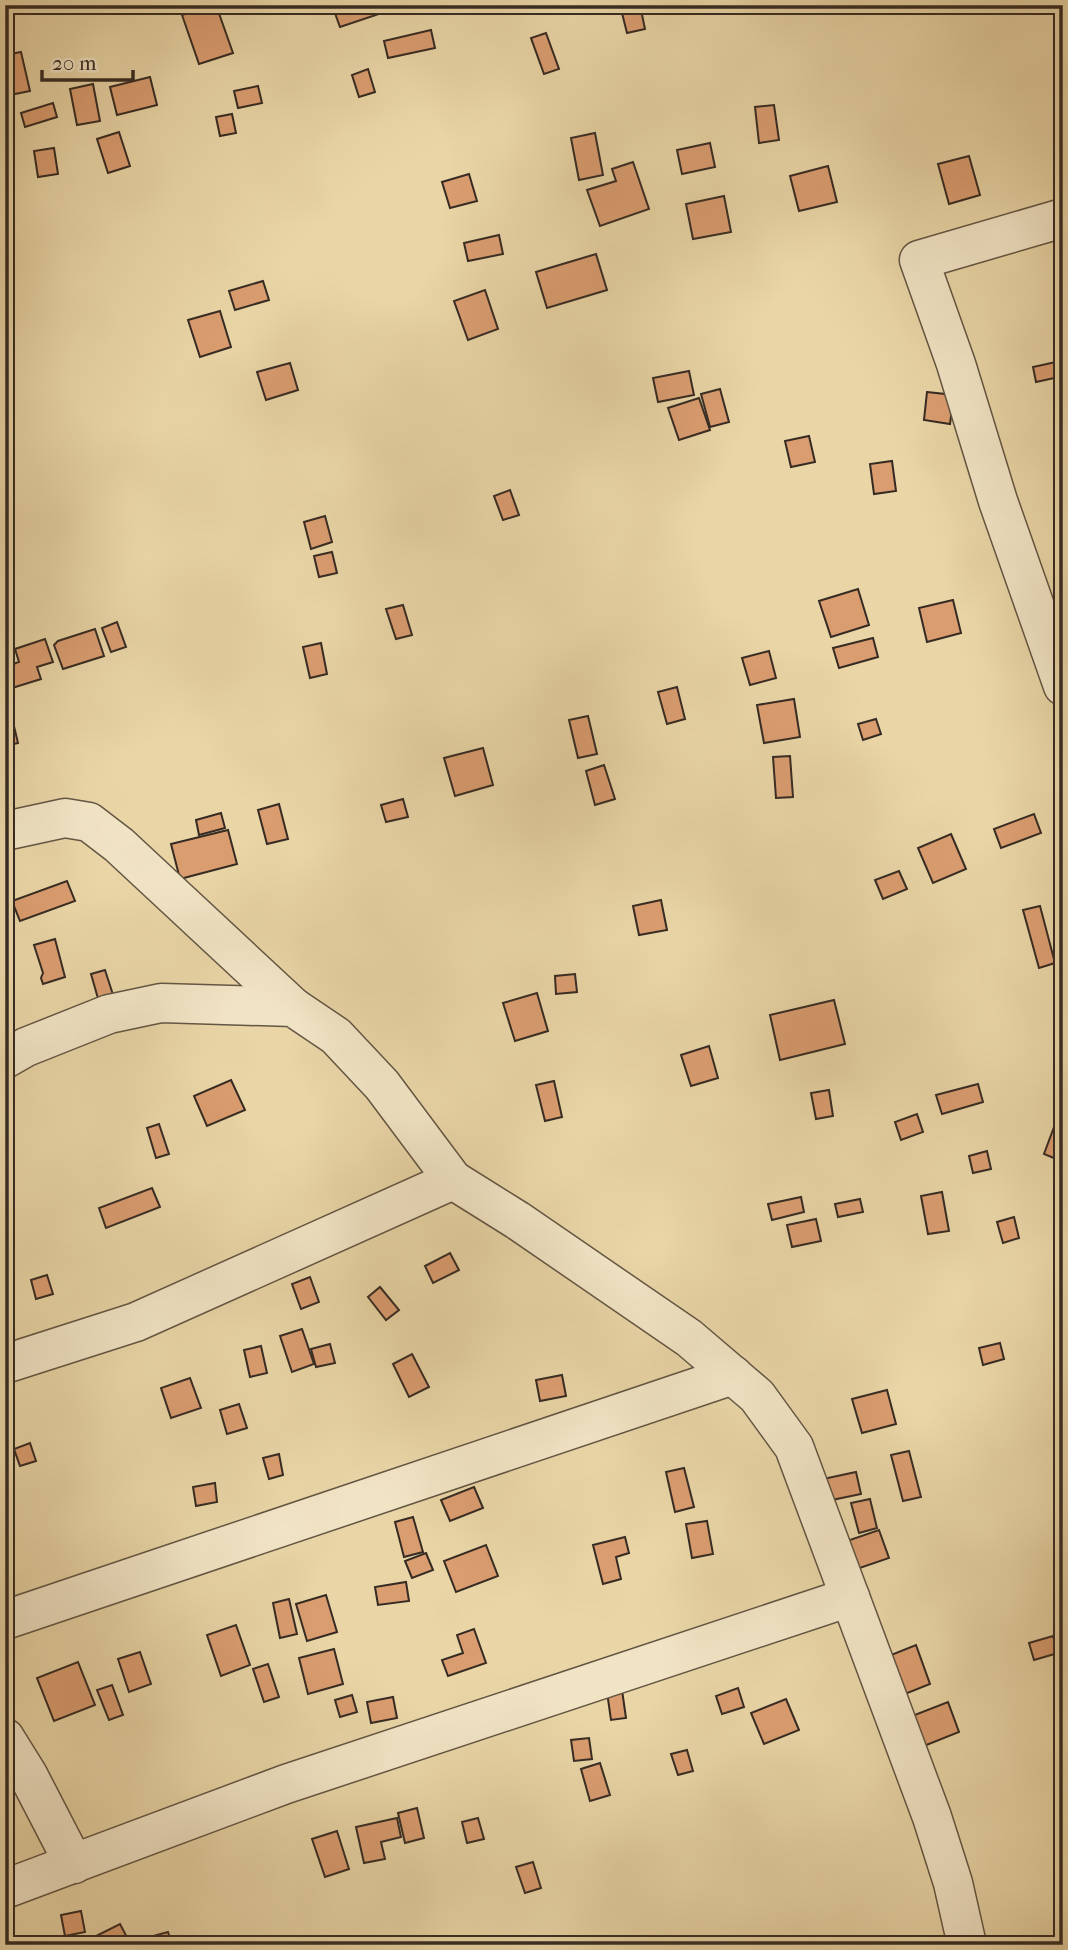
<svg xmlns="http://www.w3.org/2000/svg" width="1068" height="1950" font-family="'IM FELL French Canon',serif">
<rect width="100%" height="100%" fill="#e9d5a6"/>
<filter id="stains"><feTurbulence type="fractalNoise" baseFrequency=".00286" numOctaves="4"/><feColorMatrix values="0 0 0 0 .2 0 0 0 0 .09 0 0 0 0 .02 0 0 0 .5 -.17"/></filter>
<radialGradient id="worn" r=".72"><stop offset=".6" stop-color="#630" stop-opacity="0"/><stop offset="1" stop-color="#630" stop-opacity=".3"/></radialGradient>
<!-- building -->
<g fill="#da9d70" stroke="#362b23" stroke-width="2">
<polygon points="212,5 216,5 233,53 199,64 182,15"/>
<polygon points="332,5 382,5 385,12 340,27"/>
<polygon points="620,5 640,5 645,29 627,33"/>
<polygon points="431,30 435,48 388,58 384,41"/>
<polygon points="546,33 559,69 544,74 531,38"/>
<polygon points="21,52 30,91 10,95 5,76 5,55"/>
<polygon points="368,69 375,92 359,97 352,75"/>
<polygon points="150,77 157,105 117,115 110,87"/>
<polygon points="93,84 100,121 77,125 70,89"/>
<polygon points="258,86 262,103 238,108 234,91"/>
<polygon points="53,103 57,117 25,127 21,113"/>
<polygon points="774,105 779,140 759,143 755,107"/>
<polygon points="232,114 236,133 220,136 216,117"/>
<polygon points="119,132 130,166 108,173 97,139"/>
<polygon points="595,133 603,175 579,180 571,138"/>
<polygon points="710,143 715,167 682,174 677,150"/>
<polygon points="54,148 58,174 38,177 34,151"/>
<polygon points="969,156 980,195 949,204 938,164"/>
<polygon points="633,162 649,209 600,226 587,190 616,181 612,169"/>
<polygon points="828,166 837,202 799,211 790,176"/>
<polygon points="469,174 477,201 450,208 442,182"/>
<polygon points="724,196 731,232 693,239 686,204"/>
<polygon points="499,235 503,254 468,261 464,243"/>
<polygon points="596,254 607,290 547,308 536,272"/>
<polygon points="263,281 269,300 235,310 229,291"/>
<polygon points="485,290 498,329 468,340 454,301"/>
<polygon points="220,311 231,347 200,357 188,320"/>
<polygon points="1056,362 1059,377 1036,382 1033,367"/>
<polygon points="290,363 298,390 266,400 257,372"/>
<polygon points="689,371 694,395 658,402 653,378"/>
<polygon points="720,389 729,422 710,427 701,394"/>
<polygon points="927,392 954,395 950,424 924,420"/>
<polygon points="699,398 710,430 679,440 668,408"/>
<polygon points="809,436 815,462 791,467 785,441"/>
<polygon points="892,461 896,491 874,494 870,464"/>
<polygon points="510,490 519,515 503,520 494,496"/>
<polygon points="325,516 332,542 311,549 304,522"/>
<polygon points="332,552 337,573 319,577 314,556"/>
<polygon points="858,589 869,625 831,637 819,601"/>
<polygon points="953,600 961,633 927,642 919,608"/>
<polygon points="403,605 412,635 396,639 386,609"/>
<polygon points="117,622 126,647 111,652 102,628"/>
<polygon points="95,629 104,656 63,669 54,645 58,641"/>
<polygon points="873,638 878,657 839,668 833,648"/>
<polygon points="45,639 53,662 37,667 41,679 9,689 5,667 19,662 15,649"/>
<polygon points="321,643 327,674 310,678 303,647"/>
<polygon points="769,651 776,678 750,685 742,658"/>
<polygon points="677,687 685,719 667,724 658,692"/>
<polygon points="794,699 800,737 764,743 757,705"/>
<polygon points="588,716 597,754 578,758 569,720"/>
<polygon points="876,719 881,734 863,740 858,724"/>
<polygon points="13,722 18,743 5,746 5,724"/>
<polygon points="483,748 493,785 455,796 444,758"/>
<polygon points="790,756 793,797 776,798 773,757"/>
<polygon points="604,765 615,799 595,805 586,771"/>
<polygon points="403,799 408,817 386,822 381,805"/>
<polygon points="279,804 288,839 267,844 258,810"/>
<polygon points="221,813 225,828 199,835 196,820"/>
<polygon points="1034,814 1041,833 1001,848 994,829"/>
<polygon points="228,830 237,864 180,879 171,844"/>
<polygon points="951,834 966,869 933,883 918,848"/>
<polygon points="899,871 907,889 883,899 875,880"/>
<polygon points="67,881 75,901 20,921 12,901"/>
<polygon points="661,900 667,930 639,935 633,906"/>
<polygon points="1040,906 1055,963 1039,968 1023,910"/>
<polygon points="55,939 65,977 43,984 41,978 43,973 34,945"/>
<polygon points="1054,944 1063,944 1063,963 1056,964"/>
<polygon points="105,970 116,1004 101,1009 91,974"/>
<polygon points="575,974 577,992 556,994 555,976"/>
<polygon points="537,993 548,1031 515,1041 503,1003"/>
<polygon points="834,1000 845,1044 780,1060 770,1015"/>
<polygon points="709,1046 718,1078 691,1086 681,1055"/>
<polygon points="231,1080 245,1110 207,1126 194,1096"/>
<polygon points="554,1081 562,1117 545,1121 536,1085"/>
<polygon points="978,1084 983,1102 942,1114 936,1095"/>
<polygon points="829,1090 833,1116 816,1119 811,1093"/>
<polygon points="917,1114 923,1132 901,1140 895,1122"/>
<polygon points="159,1124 169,1154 156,1158 147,1128"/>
<polygon points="1054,1127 1063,1131 1061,1161 1044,1154"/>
<polygon points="987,1151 991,1169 973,1173 969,1156"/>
<polygon points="152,1188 160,1207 106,1228 99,1208"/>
<polygon points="942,1192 949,1231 928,1234 921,1196"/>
<polygon points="801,1197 804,1212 772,1220 768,1204"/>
<polygon points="860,1199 863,1212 838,1217 835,1204"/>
<polygon points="1014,1217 1019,1238 1003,1243 997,1222"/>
<polygon points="816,1219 821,1241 792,1247 787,1225"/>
<polygon points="450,1253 459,1270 433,1283 425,1266"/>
<polygon points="47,1275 53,1294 36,1299 31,1280"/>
<polygon points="310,1277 319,1302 301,1309 292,1284"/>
<polygon points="380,1287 399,1310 386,1320 368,1297"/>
<polygon points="302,1329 314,1364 292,1372 280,1336"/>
<polygon points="1000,1343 1004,1359 983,1365 979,1348"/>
<polygon points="330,1344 335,1363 316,1367 311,1349"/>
<polygon points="261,1346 267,1373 250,1377 244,1350"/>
<polygon points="412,1354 429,1387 409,1397 393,1364"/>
<polygon points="562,1375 566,1396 540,1401 536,1380"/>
<polygon points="190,1378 201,1408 171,1418 161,1388"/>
<polygon points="887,1390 896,1424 862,1433 852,1399"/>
<polygon points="239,1404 247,1428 227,1434 220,1410"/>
<polygon points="30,1443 36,1461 20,1466 14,1449"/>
<polygon points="909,1451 921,1497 903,1501 891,1455"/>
<polygon points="279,1454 283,1475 269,1479 263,1458"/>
<polygon points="684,1468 694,1507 675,1512 666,1472"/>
<polygon points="856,1472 861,1494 827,1501 823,1479"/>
<polygon points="215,1483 217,1502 196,1506 193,1487"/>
<polygon points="474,1487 483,1508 450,1521 441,1500"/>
<polygon points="870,1499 877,1528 859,1533 851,1503"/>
<polygon points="413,1517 423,1552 404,1557 395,1522"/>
<polygon points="707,1521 713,1554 692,1558 686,1524"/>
<polygon points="879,1530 889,1558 851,1571 841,1543"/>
<polygon points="625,1537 629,1553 616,1557 621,1579 603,1584 593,1545"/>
<polygon points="486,1545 498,1576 456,1592 444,1561"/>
<polygon points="426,1553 433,1570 412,1578 405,1561"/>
<polygon points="406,1582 409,1601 378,1605 375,1587"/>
<polygon points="326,1595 337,1632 307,1641 296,1604"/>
<polygon points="289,1599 297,1634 280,1638 273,1603"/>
<polygon points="236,1625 250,1665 221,1676 207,1635"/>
<polygon points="474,1629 486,1663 448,1676 442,1660 463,1653 457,1635"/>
<polygon points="1053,1636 1058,1653 1034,1660 1029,1643"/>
<polygon points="916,1645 930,1684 900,1696 886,1657"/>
<polygon points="334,1649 343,1684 308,1694 299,1658"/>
<polygon points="140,1652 151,1684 129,1692 118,1659"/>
<polygon points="78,1662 95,1705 54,1721 37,1678"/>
<polygon points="268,1664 279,1697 264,1702 253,1669"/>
<polygon points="112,1685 123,1715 109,1720 97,1690"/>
<polygon points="738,1688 744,1707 722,1714 716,1696"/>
<polygon points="622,1690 626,1718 611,1720 607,1692"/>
<polygon points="352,1695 357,1712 340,1717 335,1700"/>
<polygon points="393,1697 397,1718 371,1723 367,1702"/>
<polygon points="786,1699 799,1730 764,1744 751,1713"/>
<polygon points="948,1702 959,1732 924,1746 912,1716"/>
<polygon points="589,1738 592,1759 574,1761 571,1740"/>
<polygon points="687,1750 693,1771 678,1775 671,1754"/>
<polygon points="600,1763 610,1795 590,1801 581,1769"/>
<polygon points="417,1808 424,1838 405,1843 398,1813"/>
<polygon points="397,1818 401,1837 381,1842 385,1859 364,1863 356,1827"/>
<polygon points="478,1818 484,1839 467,1843 462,1822"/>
<polygon points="337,1831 349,1869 325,1877 312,1839"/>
<polygon points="533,1862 541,1888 525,1893 516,1867"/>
<polygon points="81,1911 85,1932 65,1936 61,1915"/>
<polygon points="120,1924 130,1943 95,1945 92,1938"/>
<polygon points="168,1932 172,1945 148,1945 146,1938"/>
</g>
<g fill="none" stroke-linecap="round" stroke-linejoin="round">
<defs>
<g id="minor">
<polyline points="1063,218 919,260 956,364 998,501 1063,686"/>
<polyline points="5,831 65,818 89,822 119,845 293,1007"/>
<polyline points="5,1059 26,1047 109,1014 161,1003 293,1007 336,1036 382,1085 453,1180 517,1220 689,1338 757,1396 794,1447 932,1817 953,1883 967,1945"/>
<polyline points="5,1364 136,1322 453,1180"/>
<polyline points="5,1620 733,1375"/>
<polyline points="5,1738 28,1775 74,1864"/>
<polyline points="5,1889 286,1784 850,1597"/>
</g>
</defs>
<!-- minor casing -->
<use href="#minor" stroke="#635644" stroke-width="41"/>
<!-- minor -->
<use href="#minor" stroke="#f1e4c5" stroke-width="38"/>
</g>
<!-- margin -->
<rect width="1068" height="1950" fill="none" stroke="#e9d5a6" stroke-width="28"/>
<rect x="7" y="7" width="1054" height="1936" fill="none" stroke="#362b23" stroke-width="3.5"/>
<rect x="14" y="14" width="1040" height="1922" fill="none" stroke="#362b23" stroke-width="2"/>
<!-- scale -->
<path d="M42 70v10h91v-10" fill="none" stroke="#362b23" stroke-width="3.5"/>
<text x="52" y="70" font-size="21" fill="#362b23" stroke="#f1e4c5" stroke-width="5" paint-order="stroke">20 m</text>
<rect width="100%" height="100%" filter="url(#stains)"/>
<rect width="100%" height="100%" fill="url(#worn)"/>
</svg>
